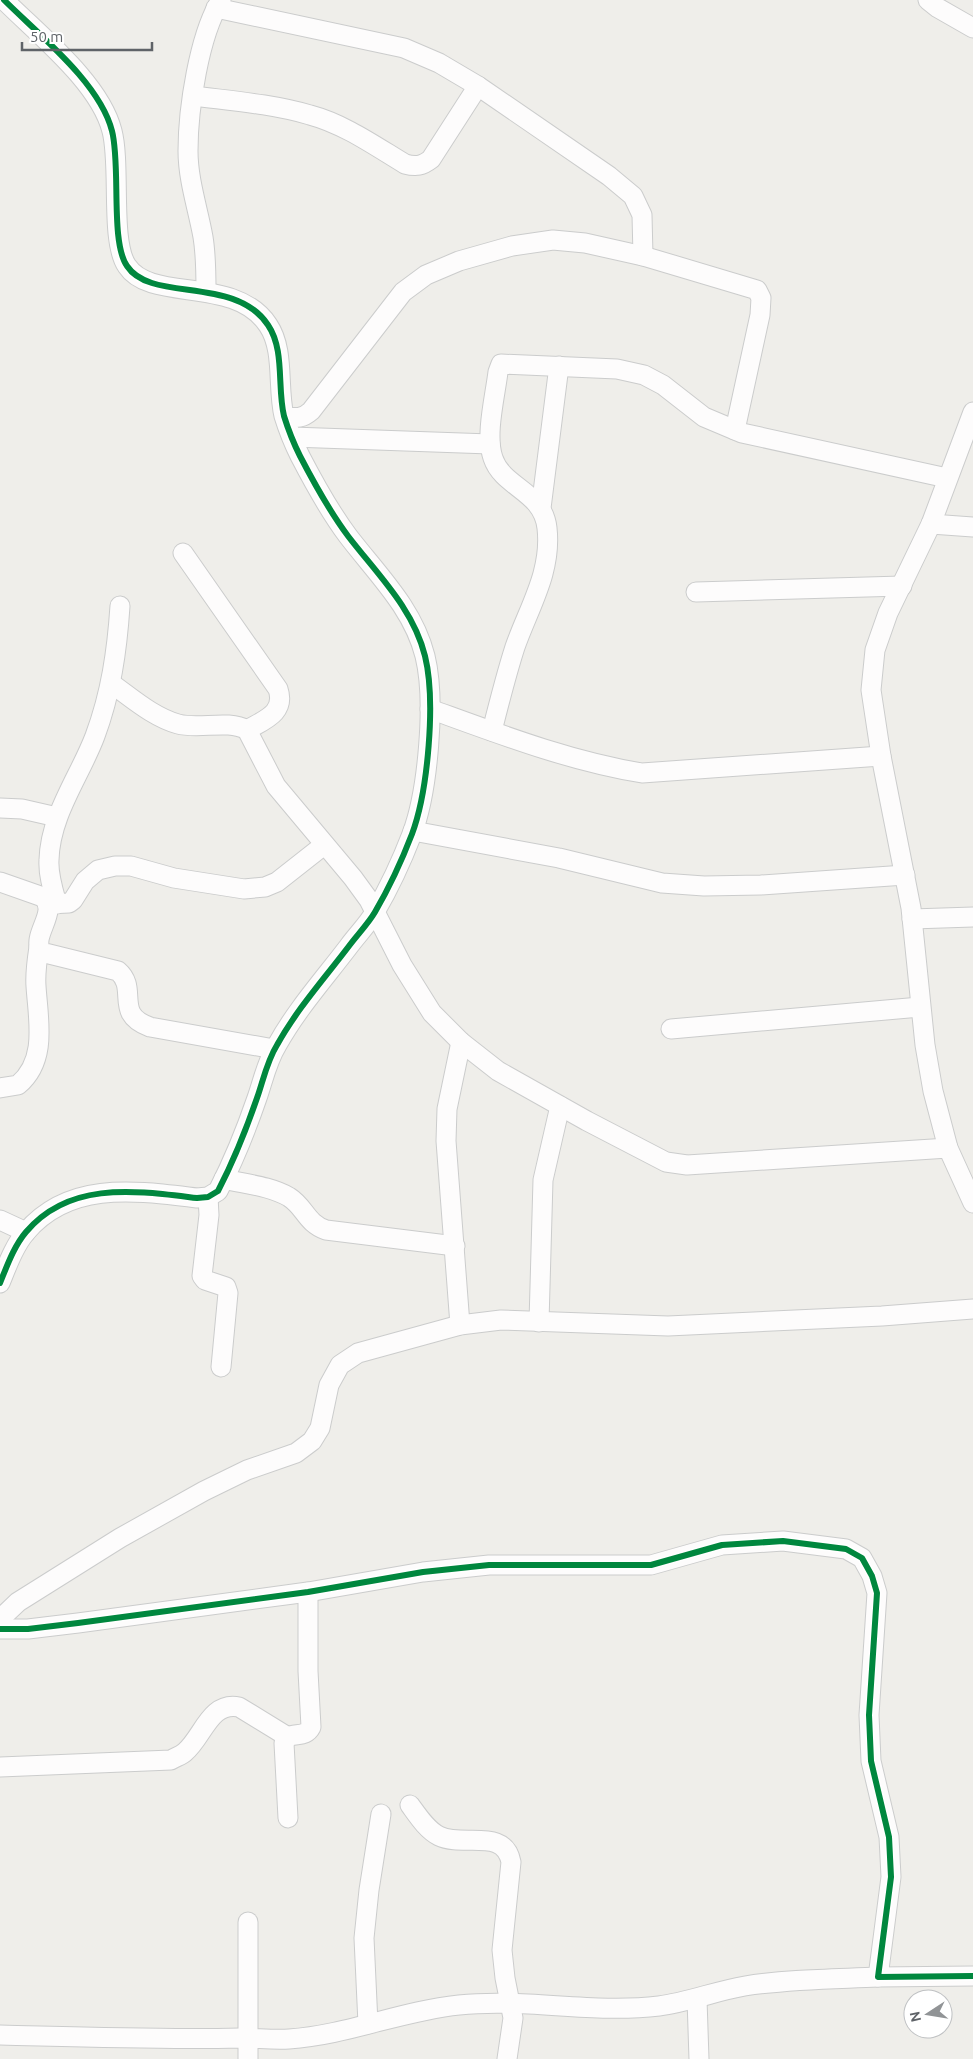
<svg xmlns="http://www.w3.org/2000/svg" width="973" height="2059" font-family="Ubuntu,sans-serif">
<rect width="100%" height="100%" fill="#efeeea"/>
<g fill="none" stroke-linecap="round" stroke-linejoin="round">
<defs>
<g id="minor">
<polyline points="928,0 938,8 973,28"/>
<polyline points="216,8 404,48 439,63 478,86 609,176 633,196 642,215 643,256"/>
<path d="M 194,96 C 233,101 272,104 310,115 C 344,124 375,146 405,164 C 416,167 422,166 431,159 L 478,86"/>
<path d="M 206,291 C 206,273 206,255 203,237 C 198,209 188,180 188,151 C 188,109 199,35 221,0"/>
<polyline points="973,412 931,524 888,613 875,650 871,690 881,756 911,908 925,1045 933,1091 948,1148 973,1203"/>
<path d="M 285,417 C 296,418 302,419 311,411 L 403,292 L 426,275 L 459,261 L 512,246 L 553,240 L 585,243 L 643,256 L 757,290 L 761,298 L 760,315 L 735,430"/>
<polyline points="292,437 490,444"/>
<polyline points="541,508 559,366"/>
<polyline points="931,524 973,527"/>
<path d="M 183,553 L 278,689 C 286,713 264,720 247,730"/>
<polyline points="696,592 902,586"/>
<path d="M 112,684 C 132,698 153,717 178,724 C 200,730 227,719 247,730 L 276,786 L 353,878 L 369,900 L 402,965 L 432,1013 L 461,1042 L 498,1071 L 587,1121 L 666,1162 L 687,1165 L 948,1148"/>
<path d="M 430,709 C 499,734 569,761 642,773 L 881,756"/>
<path d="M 492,731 C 499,703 506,675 515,647 C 529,607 552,572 547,528 C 543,491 503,488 493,458 C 485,435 495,397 498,372 L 501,364 L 617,369 L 644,375 L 663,385 L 704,417 L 742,433 L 947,478"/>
<polyline points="0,808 22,809 57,817"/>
<polyline points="413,831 559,858 662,883 704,886 761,885 905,875"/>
<path d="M 0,882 L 43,897 C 59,913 31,934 41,952 L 118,971 C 139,989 113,1014 150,1027 L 274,1049"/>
<polyline points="48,904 69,903 73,900 85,881 98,870 115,866 131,866 174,878 244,889 265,887 277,882 324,845"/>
<path d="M 57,904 C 53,890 48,874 49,860 C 50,815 80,776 95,736 C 111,693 117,651 120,606"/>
<polyline points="912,919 973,917"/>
<polyline points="671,1029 920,1007"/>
<path d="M 0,1088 L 18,1085 C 48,1060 38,1019 36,986 C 35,973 37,960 39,947"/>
<path d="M 224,1179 C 245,1184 270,1186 289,1197 C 305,1207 306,1223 326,1230 L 455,1246"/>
<polyline points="208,1197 209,1215 202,1276 205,1280 226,1287 228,1293 221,1367"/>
<polyline points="0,1220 26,1232"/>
<path d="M 0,1283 C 7,1266 14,1246 26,1232 C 70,1180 137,1191 197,1198 L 208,1197 L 218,1191 C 233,1162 246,1130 257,1098 C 263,1081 267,1061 277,1045 C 297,1009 324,979 349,946 C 357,935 368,924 375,912 C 389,888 402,860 412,834 C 428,791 436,701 425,656 C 413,608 377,574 348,536 C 330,512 314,483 300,456 C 294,444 288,429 284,416 C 277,387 285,350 268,325 C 235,275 151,303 127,266 C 110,242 121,165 112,131 C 100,83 39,35 4,0"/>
<polyline points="539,1322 543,1180 560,1106"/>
<polyline points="460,1325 446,1141 447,1109 461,1042"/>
<polyline points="0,1619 18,1602 120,1538 204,1491 247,1470 296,1453 312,1441 320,1428 329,1385 340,1365 358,1353 460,1325 501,1320 668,1326 882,1316 973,1309"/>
<polyline points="0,1629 28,1629 78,1623 308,1592 423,1572 489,1565 651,1565 722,1545 783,1541 846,1549 862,1558 872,1576 877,1593 869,1715 871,1761 889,1837 891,1877 878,1977 973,1976"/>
<path d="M 0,1767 L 171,1760 C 175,1757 181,1756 185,1752 C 203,1737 210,1701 239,1707 L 288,1737"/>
<path d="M 410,1805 C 418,1816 427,1830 439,1836 C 464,1848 504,1827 511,1862 L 502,1950 L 505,1978 L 513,2018 L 507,2059"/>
<path d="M 288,1818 L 284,1743 L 288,1737 C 296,1733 306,1737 311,1727 L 308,1671 L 308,1592"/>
<polyline points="697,1999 699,2059"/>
<polyline points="368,2024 364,1938 369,1890 381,1814"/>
<path d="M 0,2035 C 80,2037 160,2040 240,2038 C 256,2038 273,2040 289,2039 C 347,2035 401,2011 459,2005 C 525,1998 592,2014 659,2006 C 688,2002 716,1991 745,1986 C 789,1979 834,1979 878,1977"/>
<polyline points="248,2059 248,1922"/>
</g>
</defs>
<!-- minor casing -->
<use href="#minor" stroke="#cbcccc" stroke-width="21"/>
<!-- minor -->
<use href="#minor" stroke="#fdfcfc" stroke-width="19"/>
<defs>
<g id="cycleway">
<path d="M 0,1283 C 7,1266 14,1246 26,1232 C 70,1180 137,1191 197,1198 L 208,1197 L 218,1191 C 233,1162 246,1130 257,1098 C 263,1081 267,1061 277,1045 C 297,1009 324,979 349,946 C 357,935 368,924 375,912 C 389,888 402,860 412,834 C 428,791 436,701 425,656 C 413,608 377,574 348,536 C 330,512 314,483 300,456 C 294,444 288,429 284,416 C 277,387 285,350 268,325 C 235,275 151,303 127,266 C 110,242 121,165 112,131 C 100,83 39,35 4,0"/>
<polyline points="0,1629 28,1629 78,1623 308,1592 423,1572 489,1565 651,1565 722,1545 783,1541 846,1549 862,1558 872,1576 877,1593 869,1715 871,1761 889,1837 891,1877 878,1977 973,1976"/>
</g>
</defs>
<!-- cycleway casing -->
<use href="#cycleway" stroke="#fff" stroke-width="9"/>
<!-- cycleway -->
<use href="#cycleway" stroke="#00873e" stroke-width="6"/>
</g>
<!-- north arrow -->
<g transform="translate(928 2014) rotate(258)"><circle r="24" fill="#ffffff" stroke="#bfc1c3"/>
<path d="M0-4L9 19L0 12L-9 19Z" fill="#919496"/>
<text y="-8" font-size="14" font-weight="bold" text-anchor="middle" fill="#5f6368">N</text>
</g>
<!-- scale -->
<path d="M22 42v8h130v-8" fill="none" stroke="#5f6368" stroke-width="2.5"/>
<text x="30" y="42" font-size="15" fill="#5f6368" stroke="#ffffff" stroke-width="4" paint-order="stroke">50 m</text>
</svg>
